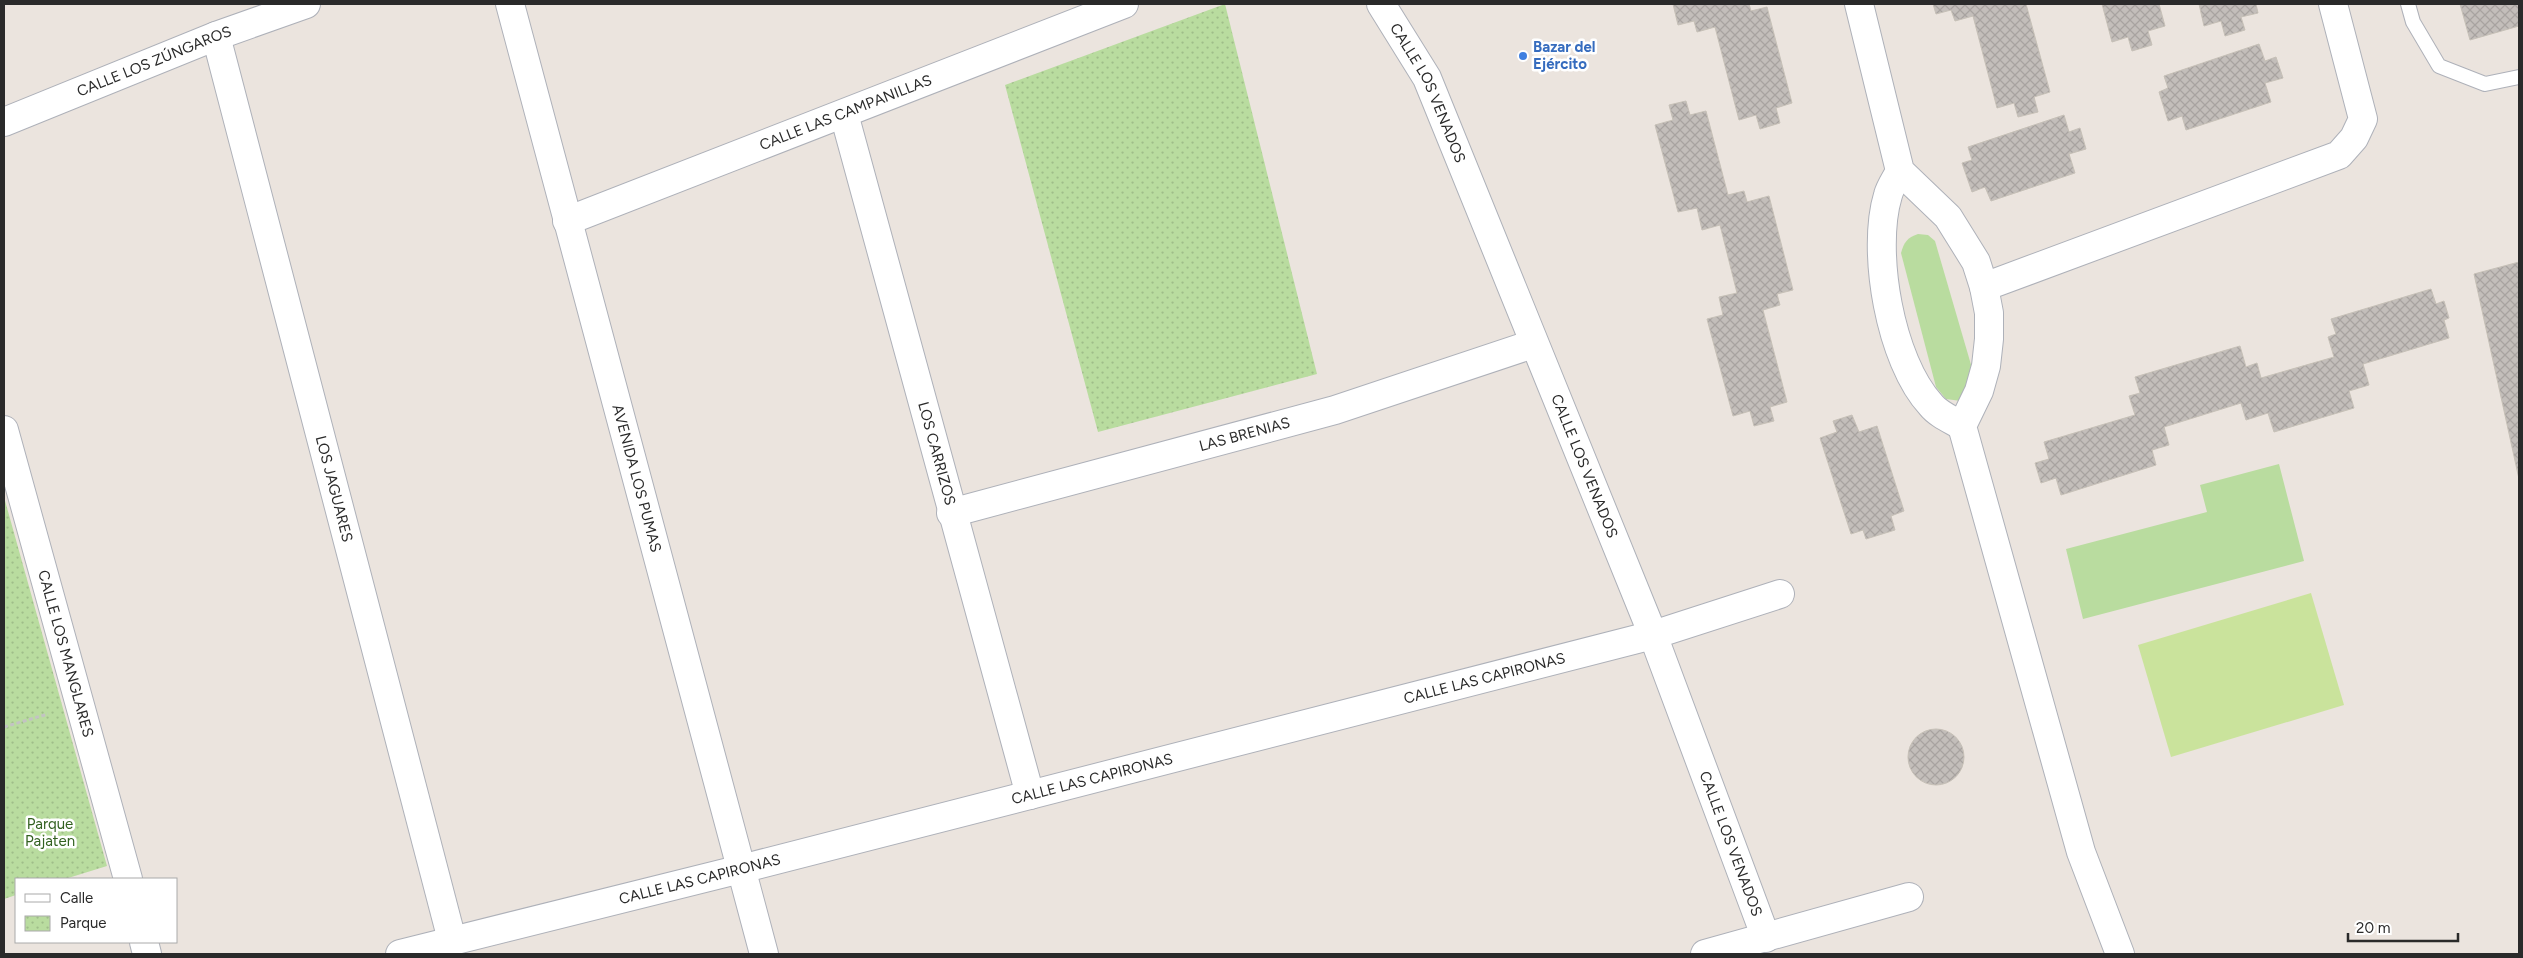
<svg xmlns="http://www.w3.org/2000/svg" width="2523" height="958" font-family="Figtree,sans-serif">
<defs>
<pattern id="park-dots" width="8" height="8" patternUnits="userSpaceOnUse" patternTransform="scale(1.25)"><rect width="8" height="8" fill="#b9dc9f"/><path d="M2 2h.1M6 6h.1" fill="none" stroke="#9fbd89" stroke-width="1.8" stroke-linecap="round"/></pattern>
<pattern id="building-cross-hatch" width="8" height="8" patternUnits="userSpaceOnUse" patternTransform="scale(1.25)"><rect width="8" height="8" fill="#c3beba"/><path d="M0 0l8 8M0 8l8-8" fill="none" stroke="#a8a3a0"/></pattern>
</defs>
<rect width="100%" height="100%" fill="#ebe4de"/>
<!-- grass -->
<g fill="#b9dc9f">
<path d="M 1918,234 L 1928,235 L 1935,241 L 1974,375 L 1961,401 L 1946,399 L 1936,387 L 1901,253 C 1904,242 1907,238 1918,234 Z"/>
<polygon points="2279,464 2304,561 2083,619 2066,549 2207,512 2200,485"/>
</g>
<!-- park -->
<g fill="url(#park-dots)">
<polygon points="1225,4 1317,374 1098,432 1005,85"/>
<polygon points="4,497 107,866 65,879 16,879 16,895 4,899"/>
</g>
<!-- pitch -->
<polygon fill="#cae39c" points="2311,593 2344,705 2171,757 2138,645"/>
<!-- building -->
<g fill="url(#building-cross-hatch)" stroke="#c6c0b7">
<polygon points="1673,4 1749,4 1751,11 1767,7 1792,103 1776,108 1780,123 1760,129 1756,115 1739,120 1715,27 1697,32 1694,21 1678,25"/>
<polygon points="1933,4 2026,4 2050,92 2034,97 2038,112 2018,117 2014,103 1997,108 1973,16 1955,21 1951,10 1936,14"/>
<polygon points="2102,4 2159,4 2165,26 2148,31 2152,45 2132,51 2128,37 2112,42"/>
<polygon points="2199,4 2256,4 2258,13 2241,17 2245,30 2225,36 2221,21 2204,26"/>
<polygon points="2460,4 2519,4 2519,26 2470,40"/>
<polygon points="2259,44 2265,61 2276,57 2283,78 2265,83 2271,102 2186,130 2182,116 2168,121 2159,92 2168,88 2164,76"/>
<polygon points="1686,101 1690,115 1706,111 1728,195 1744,191 1747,202 1769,196 1793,290 1777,294 1780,305 1763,310 1787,402 1770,407 1774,421 1754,426 1750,411 1733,416 1707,319 1723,315 1719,297 1737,293 1720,225 1702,230 1697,208 1678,212 1655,125 1673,120 1669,105"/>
<polygon points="2064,115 2069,132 2080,128 2086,149 2069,154 2075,173 1991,201 1985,187 1972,192 1962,163 1972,160 1968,147"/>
<polygon points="2519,262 2519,479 2474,274"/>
<polygon points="2431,289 2436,304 2444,301 2449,318 2444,320 2449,338 2363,364 2369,385 2349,391 2354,408 2274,432 2268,413 2246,420 2241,403 2164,427 2169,445 2152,450 2156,465 2061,495 2056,478 2041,483 2035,463 2049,459 2044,442 2135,415 2129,396 2140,393 2135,377 2240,346 2246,367 2257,363 2261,378 2334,357 2328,337 2336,334 2331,319"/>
<polygon points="1852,415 1859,432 1877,426 1904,511 1891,516 1895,530 1866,539 1863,530 1851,534 1820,438 1837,432 1833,421"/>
<circle cx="1936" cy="757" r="28"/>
</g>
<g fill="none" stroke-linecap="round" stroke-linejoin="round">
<defs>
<polyline id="service" points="2408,4 2413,22 2439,66 2485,84 2519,77"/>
<g id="minor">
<path id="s1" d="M 1381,4 L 1427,78 L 1653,635 L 1766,938"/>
<polyline points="1859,4 1900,171 1948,217 1976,262 1984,287 1989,313 1989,339 1986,366 1979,391 1962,426 2081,852 2120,954"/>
<path id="s2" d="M 216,36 L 452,940"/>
<path id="s3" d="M 844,114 L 1030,795"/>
<path id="s4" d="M 4,122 L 216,36 L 306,4"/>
<path d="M 1900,171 C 1896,179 1890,187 1888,195 C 1871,251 1890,361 1931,405 C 1938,414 1952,420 1962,426"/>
<path id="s5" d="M 567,221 L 1124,4"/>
<polyline points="1984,287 2339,155 2354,138 2363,119 2333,4"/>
<path id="s6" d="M 4,430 L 128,879"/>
<path id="s7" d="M 951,513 L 1335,410 L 1533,344"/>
<polyline points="144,942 147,954"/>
<path id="s8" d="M 400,954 L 741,869 L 1653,635 L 1780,594"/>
<polyline points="1705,954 1909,897"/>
</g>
<g id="tertiary">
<path id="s9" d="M 510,4 L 764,954"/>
</g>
</defs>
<!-- service casing -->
<use href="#service" stroke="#aeb1b9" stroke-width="16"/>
<!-- minor casing -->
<use href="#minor" stroke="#aeb1b9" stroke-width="30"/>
<!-- tertiary casing -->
<use href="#tertiary" stroke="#aeb1b9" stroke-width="30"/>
<!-- path -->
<polyline stroke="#c3c3c3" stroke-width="3" stroke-dasharray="4 2.5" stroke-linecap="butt" points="4,727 48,714"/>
<!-- service -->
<use href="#service" stroke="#fff" stroke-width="14"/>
<!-- minor -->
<use href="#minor" stroke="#fff" stroke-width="28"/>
<!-- tertiary -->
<use href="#tertiary" stroke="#fff" stroke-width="28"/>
</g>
<!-- markers -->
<circle fill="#3f7fe0" stroke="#fff" stroke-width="2" cx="1523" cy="56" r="5"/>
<g text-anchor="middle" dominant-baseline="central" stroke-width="5" stroke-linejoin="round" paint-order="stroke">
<!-- shop labels -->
<g font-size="15" font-weight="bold" fill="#366cbe" stroke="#fff" text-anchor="start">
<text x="1533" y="47">Bazar del<tspan x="1533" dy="17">Ejército</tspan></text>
</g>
<!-- street labels -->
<g font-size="15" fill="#2a2a2a" stroke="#fff">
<text stroke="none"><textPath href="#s4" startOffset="162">CALLE LOS ZÚNGAROS</textPath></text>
<text stroke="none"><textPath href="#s1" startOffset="101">CALLE LOS VENADOS</textPath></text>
<text stroke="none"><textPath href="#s5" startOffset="299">CALLE LAS CAMPANILLAS</textPath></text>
<text stroke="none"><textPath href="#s7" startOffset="304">LAS BRENIAS</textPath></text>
<text stroke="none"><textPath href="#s3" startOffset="352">LOS CARRIZOS</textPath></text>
<text stroke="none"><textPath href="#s1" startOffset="506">CALLE LOS VENADOS</textPath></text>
<text stroke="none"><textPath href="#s9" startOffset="491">AVENIDA LOS PUMAS</textPath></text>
<text stroke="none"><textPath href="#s2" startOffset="468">LOS JAGUARES</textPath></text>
<text stroke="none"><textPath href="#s6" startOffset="232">CALLE LOS MANGLARES</textPath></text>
<text stroke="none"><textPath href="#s8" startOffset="1119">CALLE LAS CAPIRONAS</textPath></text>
<text stroke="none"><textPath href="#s8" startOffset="714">CALLE LAS CAPIRONAS</textPath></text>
<text stroke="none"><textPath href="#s1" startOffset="911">CALLE LOS VENADOS</textPath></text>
<text stroke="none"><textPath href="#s8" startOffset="309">CALLE LAS CAPIRONAS</textPath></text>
</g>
<!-- park labels -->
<g font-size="15" fill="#336121" stroke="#fff">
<text x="50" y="824">Parque<tspan x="50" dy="17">Pajaten</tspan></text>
</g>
</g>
<!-- border -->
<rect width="2523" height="958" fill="none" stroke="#2a2a2a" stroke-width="10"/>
<!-- legend -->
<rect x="15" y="878" width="162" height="65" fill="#ffffff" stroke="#aaaaaa"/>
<rect x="25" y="894" width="25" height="8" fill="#ffffff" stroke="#aaaaaa"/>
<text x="60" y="903" font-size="15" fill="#2a2a2a">Calle</text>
<rect x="25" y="916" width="25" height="15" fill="url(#park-dots)" stroke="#aaaaaa"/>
<text x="60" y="928" font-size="15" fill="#2a2a2a">Parque</text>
<!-- scale -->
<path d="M2348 933v8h110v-8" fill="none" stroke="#2a2a2a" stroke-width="2.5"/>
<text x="2356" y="933" font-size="15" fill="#2a2a2a" stroke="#ffffff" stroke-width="4" paint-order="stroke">20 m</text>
</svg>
